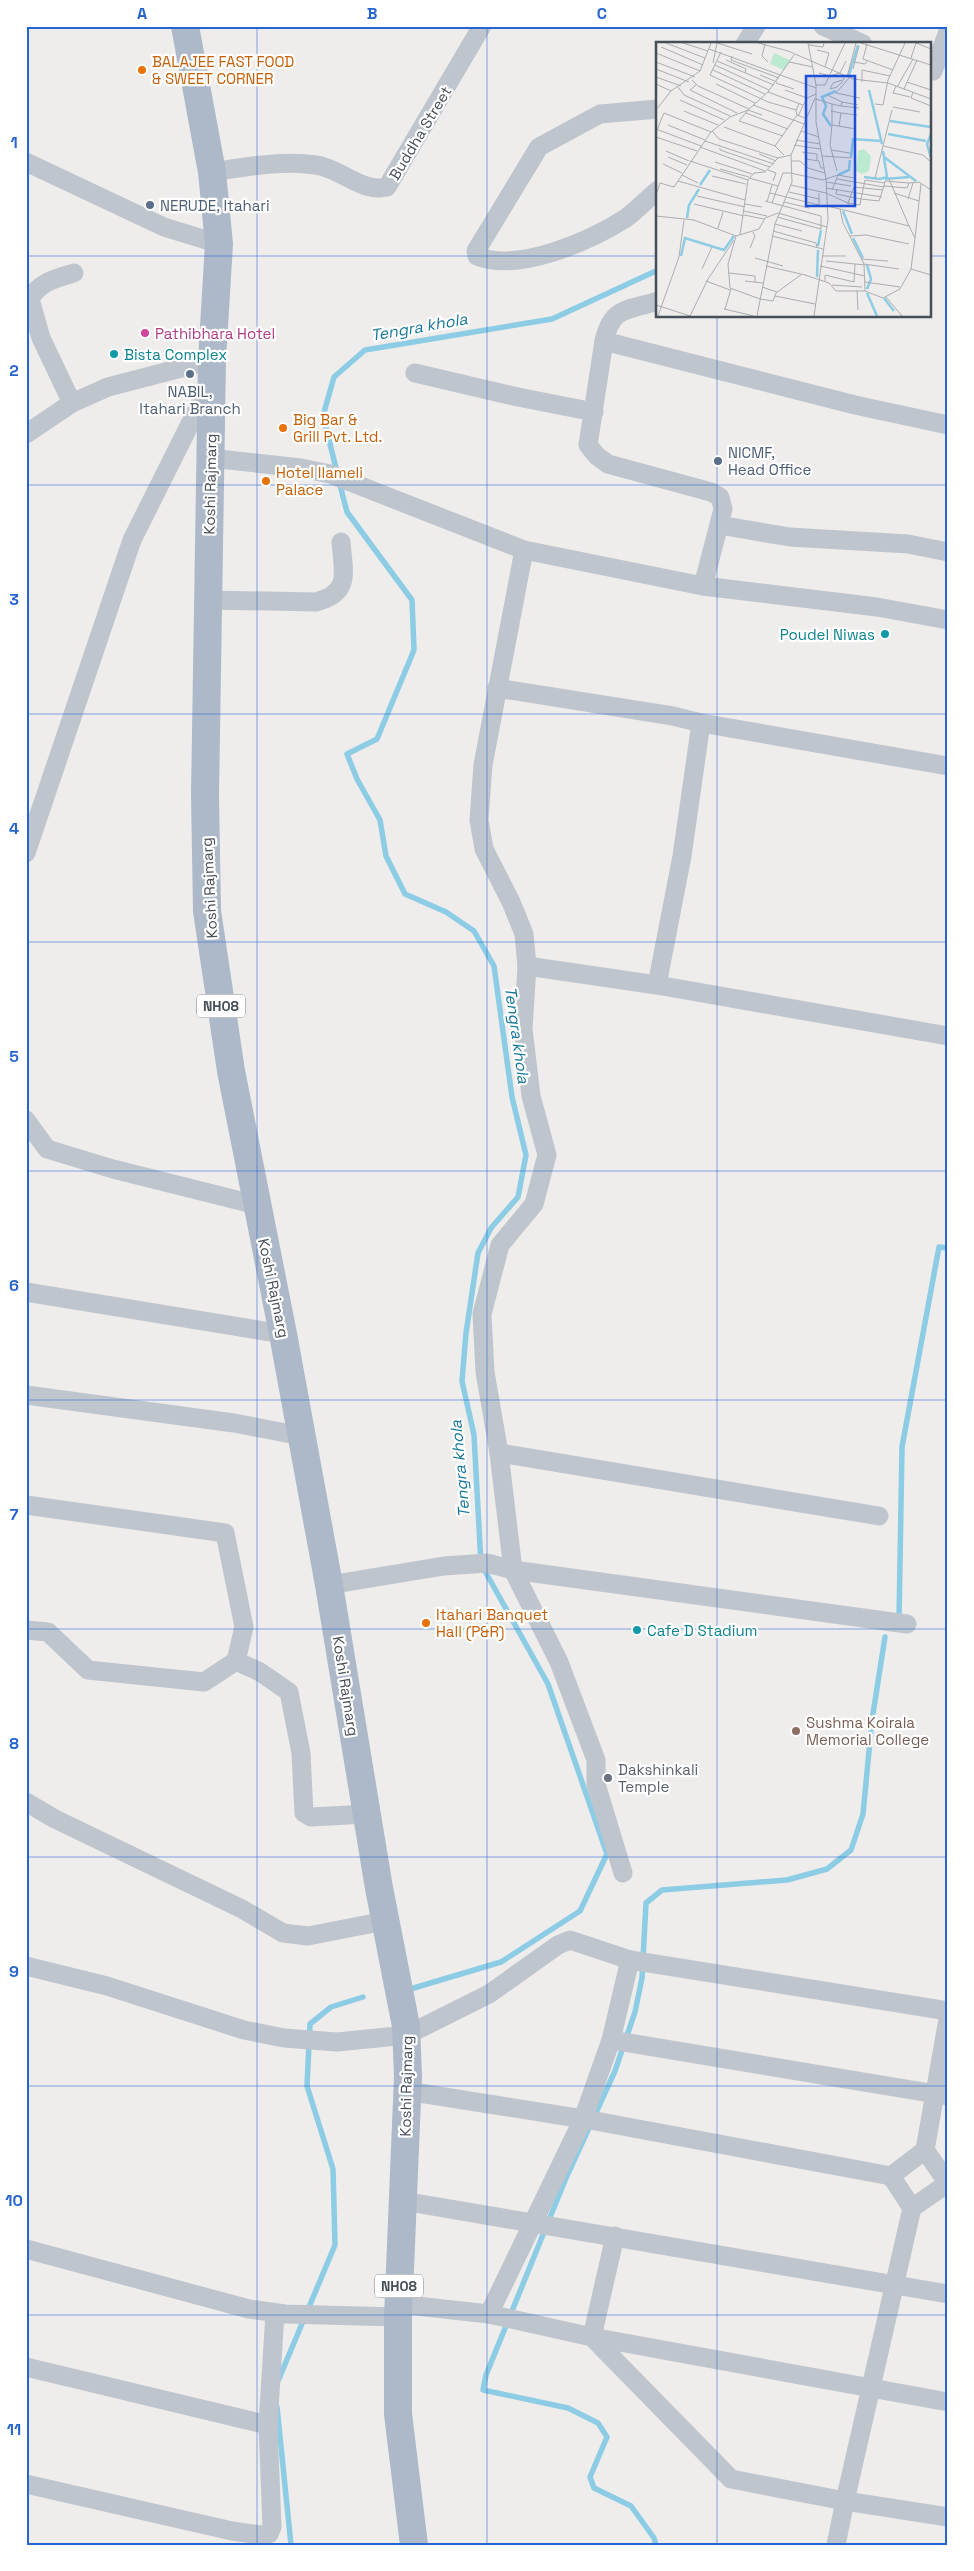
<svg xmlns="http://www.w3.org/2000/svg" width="974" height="2571" font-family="'Space Grotesk',sans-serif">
<rect width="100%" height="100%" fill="#efecec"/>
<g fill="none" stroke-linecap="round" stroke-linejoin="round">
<!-- stream -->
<g stroke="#8ccce4" stroke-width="5.5">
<polyline points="337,472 323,416 334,377 365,350 552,319 658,270"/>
<polyline points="339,481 347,512 412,600 414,650 377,739 347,754 357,779 380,820 386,856 405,894 446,912 474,931 494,966 512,1097 526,1155 518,1197 491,1228 478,1253 466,1333 462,1381 474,1435 481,1564 548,1684 607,1854 580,1911 501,1962 407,1990"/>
<polyline points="899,1620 902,1447 939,1247 948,1248"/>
<polyline points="278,2381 335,2245 333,2169 307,2086 310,2024 331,2007 363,1997"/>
<polyline points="277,2407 291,2545"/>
<polyline points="656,2545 654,2538 631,2506 594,2488 590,2477 607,2437 598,2423 568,2408 483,2390 486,2375 566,2178 615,2071 635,2012 642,1978 646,1903 662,1890 787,1880 827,1869 851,1850 863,1814 872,1720 885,1637"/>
</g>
<!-- minor -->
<g stroke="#bec5cd" stroke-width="19">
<polyline points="823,26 863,44"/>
<polyline points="745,44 756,26"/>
<polyline points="933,71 948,32"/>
<path d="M 658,109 L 600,114 L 539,147 L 476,251 L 477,256 C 518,273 590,241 626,218 C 637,210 647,199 658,190"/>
<polyline points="26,162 164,227 219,244"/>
<path d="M 212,172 C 246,167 281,160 316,165 C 340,168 361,193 387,187 L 482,26"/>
<path d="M 658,301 C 627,311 612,306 604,341 L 855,405 L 948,425"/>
<polyline points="415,373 518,397 594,412"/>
<path d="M 72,403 L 41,338 L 30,299 C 39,282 57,278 74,273"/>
<polyline points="26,434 72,403 108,387 212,360"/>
<polyline points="210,458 301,468 330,474 524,550"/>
<polyline points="719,525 790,537 908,544 948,552"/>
<polyline points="703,586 877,607 948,620"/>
<path d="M 208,600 L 316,602 C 352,593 343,571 341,542"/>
<polyline points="497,688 673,716 701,723 682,856 657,985"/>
<polyline points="701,723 948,766"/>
<polyline points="26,853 132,540 209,386"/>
<polyline points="527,966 524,934 511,902 484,849 479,820 483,765 524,550 703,586 723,509 720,497 711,492 608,464 597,456 588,445 604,341"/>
<polyline points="26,1120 47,1149 113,1169 257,1205"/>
<polyline points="26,1292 283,1334"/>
<polyline points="26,1395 234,1423 302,1436"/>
<polyline points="499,1453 879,1516"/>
<polyline points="26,1505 225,1533 244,1627 236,1661"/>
<polyline points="329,1585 444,1566 487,1563 513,1570 907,1624"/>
<polyline points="26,1630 48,1632 88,1670 204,1682 236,1661 260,1672 289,1692 301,1753 304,1813 311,1817 367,1814"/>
<polyline points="26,1802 55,1819 242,1909 283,1933 308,1936 385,1921"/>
<polyline points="623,1873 596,1784 596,1760 559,1662 513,1570 499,1453 485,1372 482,1314 500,1245 534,1204 547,1155 531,1096 523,1029 527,966 657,985 948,1036"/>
<polyline points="26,1966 107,1986 244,2030 284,2038 337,2042 407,2035 489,1994 558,1945 570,1940 630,1960"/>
<polyline points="611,2040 948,2096"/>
<polyline points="407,2091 590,2120 891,2176"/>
<polyline points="925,2150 948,2019"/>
<polyline points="403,2201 948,2294"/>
<polyline points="912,2208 891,2176 925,2150 947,2182"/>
<polyline points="615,2236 592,2337 948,2402"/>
<polyline points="26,2249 249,2309 285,2314 398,2317"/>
<polyline points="398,2304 489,2314 592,2337 731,2479 845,2501 912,2208 948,2183"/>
<polyline points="489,2314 583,2119 611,2040 630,1960 948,2011"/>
<polyline points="26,2367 268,2425"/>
<polyline points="26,2484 232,2531 261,2535 269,2534 272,2527 268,2425 275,2313"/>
<polyline points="836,2545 845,2501 948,2517"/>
</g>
<!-- primary -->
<polyline stroke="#adb9c9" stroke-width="28" points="185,26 212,172 219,244 212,360 205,795 207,911 231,1071 283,1334 329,1585 379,1888 406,2026 408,2076 398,2317 398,2414 414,2545"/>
</g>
<!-- grid -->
<path fill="none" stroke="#2664cf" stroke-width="1" stroke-opacity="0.55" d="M 257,26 L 257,2545M 487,26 L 487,2545M 717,26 L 717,44M 26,256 L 658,256M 930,256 L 948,256M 717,316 L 717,2545M 26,485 L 948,485M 26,714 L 948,714M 26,942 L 948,942M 26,1171 L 948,1171M 26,1400 L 948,1400M 26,1629 L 948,1629M 26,1857 L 948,1857M 26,2086 L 948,2086M 26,2315 L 948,2315"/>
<!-- markers -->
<g fill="#e8710a" stroke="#fff" stroke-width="2">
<circle cx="142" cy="70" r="5"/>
<circle cx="283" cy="428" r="5"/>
<circle cx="266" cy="481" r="5"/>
<circle cx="426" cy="1623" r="5"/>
</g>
<g fill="#5c6f8a" stroke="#fff" stroke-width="2">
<circle cx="150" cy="205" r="5"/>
<circle cx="190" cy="374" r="5"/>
<circle cx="718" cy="461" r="5"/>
</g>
<circle fill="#d1479c" stroke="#fff" stroke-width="2" cx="145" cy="333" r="5"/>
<g fill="#0f9aa8" stroke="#fff" stroke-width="2">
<circle cx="114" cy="354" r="5"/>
<circle cx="885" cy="634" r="5"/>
<circle cx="637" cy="1630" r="5"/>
</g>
<circle fill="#8d6e63" stroke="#fff" stroke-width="2" cx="796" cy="1731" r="5"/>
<circle fill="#6b7280" stroke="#fff" stroke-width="2" cx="608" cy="1778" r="5"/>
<g text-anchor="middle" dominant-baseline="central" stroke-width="4.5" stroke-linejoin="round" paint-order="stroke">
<!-- shield labels -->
<g fill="#fff" stroke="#7e838a" stroke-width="1">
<rect x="197" y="994.5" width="48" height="23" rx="4"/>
<rect x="375" y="2274.5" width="48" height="23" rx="4"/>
</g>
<g font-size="14" font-weight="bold" fill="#464e58">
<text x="221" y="1006">NH08</text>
<text x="399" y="2286">NH08</text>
</g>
<!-- food labels -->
<g font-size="15" fill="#c56008" stroke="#fff" text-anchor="start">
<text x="152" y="61">BALAJEE FAST FOOD<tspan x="152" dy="17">&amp; SWEET CORNER</tspan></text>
<text x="293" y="419">Big Bar &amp;<tspan x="293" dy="17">Grill Pvt. Ltd.</tspan></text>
<text x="276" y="472">Hotel Ilameli<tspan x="276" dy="17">Palace</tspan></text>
<text x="436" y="1614">Itahari Banquet<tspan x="436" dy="17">Hall (P&amp;R)</tspan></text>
</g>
<!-- street labels -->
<g font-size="15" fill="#464e58" stroke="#fff">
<text transform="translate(420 133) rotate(-59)">Buddha Street</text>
<text transform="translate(210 484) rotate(-89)">Koshi Rajmarg</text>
<text transform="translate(209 888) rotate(-93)">Koshi Rajmarg</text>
<text transform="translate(274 1288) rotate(78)">Koshi Rajmarg</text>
<text transform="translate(346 1686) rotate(81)">Koshi Rajmarg</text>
<text transform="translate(406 2086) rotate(-89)">Koshi Rajmarg</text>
</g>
<!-- service labels -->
<g font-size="15" fill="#4e5e75" stroke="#fff" text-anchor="start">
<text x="160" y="205">NERUDE, Itahari</text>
<text x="190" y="391" text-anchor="middle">NABIL,<tspan x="190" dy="17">Itahari Branch</tspan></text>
<text x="728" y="452">NICMF,<tspan x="728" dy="17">Head Office</tspan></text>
</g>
<!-- hotel labels -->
<g font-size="15" fill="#b23c85" stroke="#fff" text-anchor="start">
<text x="155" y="333">Pathibhara Hotel</text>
</g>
<!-- culture labels -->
<g font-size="15" fill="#0d838f" stroke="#fff" text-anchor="start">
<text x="124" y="354">Bista Complex</text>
<text x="875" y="634" text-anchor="end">Poudel Niwas</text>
<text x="647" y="1630">Cafe D Stadium</text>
</g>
<!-- education labels -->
<g font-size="15" fill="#785e54" stroke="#fff" text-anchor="start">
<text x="806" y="1722">Sushma Koirala<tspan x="806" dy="17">Memorial College</tspan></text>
</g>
<!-- worship labels -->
<g font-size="15" fill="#5b616d" stroke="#fff" text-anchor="start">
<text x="618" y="1769">Dakshinkali<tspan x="618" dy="17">Temple</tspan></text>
</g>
<!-- water labels -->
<g font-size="16" font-style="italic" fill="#16769a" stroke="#fff">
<text transform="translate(419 327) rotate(-10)">Tengra khola</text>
<text transform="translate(517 1035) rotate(82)">Tengra khola</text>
<text transform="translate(460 1469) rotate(-95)">Tengra khola</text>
</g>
</g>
<!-- overview -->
<g transform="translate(656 42)">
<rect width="275" height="275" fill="#efecec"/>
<path d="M 118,11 L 134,18 L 128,28 L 114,22 ZM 208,107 L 215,114 L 213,129 L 206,132 L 200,129 L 202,109 Z" fill="#bcead1"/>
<path fill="none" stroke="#8ccce4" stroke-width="2.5" d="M 193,33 L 202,3M 213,48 L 226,102M 234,79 L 275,85M 175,84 L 167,72 L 170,64 L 166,55 L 180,49M 232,92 L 270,99M 275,92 L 271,102 L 275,116M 227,109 L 228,115 L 260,139M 195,115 L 197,97 L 225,99M 182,133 L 193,128 L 194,118M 208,135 L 224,137 L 231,135 L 228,116M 229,137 L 253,135M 44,143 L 54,128M 187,169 L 196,192M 31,176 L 33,163 L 43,147M 197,196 L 207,216M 162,204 L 165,188M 25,214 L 29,196 L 68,208 L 78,194M 211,223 L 215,237 L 211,247M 161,235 L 162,208M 211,251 L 221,274M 228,256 L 238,269"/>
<path fill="none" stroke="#abadb1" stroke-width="1" d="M 10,1 L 49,16M 27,1 L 52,9M 102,1 L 132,9 L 197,37 L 232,41 L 275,57M 152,1 L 160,43 L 160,80 L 170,137 L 172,177 L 158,274M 205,1 L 275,23M 260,1 L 275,7M 109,2 L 106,14 L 112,20M 211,2 L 207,17 L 237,28M 153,3 L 167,5 L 168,1M 5,5 L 47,23M 53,7 L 160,46M 161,8 L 173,11 L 169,25M 65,10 L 54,33 L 112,60 L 140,68 L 143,62M 0,11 L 44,29M 76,14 L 75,18 L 123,36M 255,16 L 260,1M 70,18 L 90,27 L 89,31M 61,19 L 118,43M 0,20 L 39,35M 133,20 L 157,25M 198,20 L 209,22 L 212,18M 57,21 L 61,1 L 96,12M 59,23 L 113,48M 0,27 L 33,40M 197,27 L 203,4M 57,28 L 109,52M 163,31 L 174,34 L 184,31 L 190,19M 104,33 L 121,40M 0,35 L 25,44M 191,35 L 200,1M 193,36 L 180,51 L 204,56M 36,38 L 42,44 L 93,67M 186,38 L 177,41 L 174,47 L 181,45 L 186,40 L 189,34M 206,40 L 206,28 L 234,34M 251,40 L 275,48M 120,41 L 138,47M 0,42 L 15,49M 60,42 L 99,61M 40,43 L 34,48 L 81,71M 160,43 L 169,43 L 189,1M 240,44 L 237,51 L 254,55M 22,45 L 28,53 L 74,74M 241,45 L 257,17M 248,47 L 261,18M 129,48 L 151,56M 112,50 L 147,63M 257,50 L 255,56 L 275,64M 171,53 L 186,60 L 185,64 L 176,62 L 176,83M 160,57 L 176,62M 24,58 L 68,78M 186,60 L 202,63M 219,62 L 227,63 L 232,38 L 249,1M 97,63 L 148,82M 185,64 L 203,66M 237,65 L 264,70M 0,68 L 15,49 L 44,29 L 55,1M 140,68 L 141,73 L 151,77M 28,69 L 62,83M 175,69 L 185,71 L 183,84M 90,71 L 132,87M 185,71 L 201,73M 106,73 L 92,68 L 83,79 L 127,94M 142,74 L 151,56 L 160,52M 12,83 L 49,98M 68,85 L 119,104 L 128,113M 0,87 L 45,104M 1,88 L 8,71 L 55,90M 56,89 L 63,97 L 122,116M 145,89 L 163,95M 0,95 L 41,109M 140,98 L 164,102M 49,99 L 118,122M 138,103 L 164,107M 119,104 L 141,73M 227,104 L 267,113 L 275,120M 44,105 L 109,129M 64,106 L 64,108 L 114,125M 175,108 L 194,111M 10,109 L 33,119M 146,110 L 161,112 L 161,118M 103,112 L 120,119M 166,114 L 196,116M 12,115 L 31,123M 150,117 L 163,119 L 165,126 L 168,126M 34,119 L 92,138M 135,119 L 144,119 L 152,126 L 169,131M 59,120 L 96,132M 7,122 L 26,131M 64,127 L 93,135M 112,128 L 120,131 L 117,139M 181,129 L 174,103 L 176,83 L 200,87M 134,131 L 167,138 L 182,133M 26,133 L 42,141M 56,134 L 90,142M 93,136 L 122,144 L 127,131 L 134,131M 219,136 L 236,68M 181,137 L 228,145M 233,137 L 253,184M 22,139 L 89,158M 229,139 L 253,141 L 251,146 L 228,144 ZM 170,140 L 195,144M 253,141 L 263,140 L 275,148M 135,143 L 170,151M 228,144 L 223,159 L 205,157 L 209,138 L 229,141M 170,146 L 226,155M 181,147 L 180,152 L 205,157 L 204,163 L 192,161 L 192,164M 176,148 L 182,133 L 198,136M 133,150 L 163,157M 114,151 L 163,163 L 163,151M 170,151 L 192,161 L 198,145 L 227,148M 238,151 L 263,159M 0,153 L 4,141 L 18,145 L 55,90 L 74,75 L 92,68 L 112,50 L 138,13M 41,154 L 89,165M 252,157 L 257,141M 109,159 L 165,174 L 165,187 L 121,175M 111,160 L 116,143M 128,160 L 153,166M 116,161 L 122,144M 38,162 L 88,174M 89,162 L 106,165M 171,164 L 184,167 L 187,181 L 208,222 L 209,249M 184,167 L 253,184 L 259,196 L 255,227 L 275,233M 88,169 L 111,174M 88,173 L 108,177M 0,174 L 38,178 L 80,194 L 103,187 L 109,176 L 122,171 L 171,185M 119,182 L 146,189M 62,186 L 67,170M 117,189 L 160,201 L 161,206M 84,193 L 92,138 L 98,131 L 109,130 L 122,116 L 135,113M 80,194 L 72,222 L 74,246 L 104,257 L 117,259 L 120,251 L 146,232 L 173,241 L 180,249 L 209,249 L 227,256 L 244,247 L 255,227M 116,194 L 167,207M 194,194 L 210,193 L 253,202M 259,196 L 265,142M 94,206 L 99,194 L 97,190M 167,214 L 190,214M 99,216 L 127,224M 205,217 L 232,219M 170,219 L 209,223M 208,222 L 243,227M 110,224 L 145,232M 164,224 L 209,234M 46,227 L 56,205M 73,231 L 99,234 L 99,240M 50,239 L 74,248M 89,239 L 107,241M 169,239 L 169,233 L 198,240 L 199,222M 209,240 L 244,245M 176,243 L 206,245M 106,245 L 121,250M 201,249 L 202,268M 119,254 L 159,262M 230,255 L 246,274M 0,263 L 34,274M 68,267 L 98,274M 69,267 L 75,247M 2,274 L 23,215 L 28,178M 34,274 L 52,237 L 78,198M 101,274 L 119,182 L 136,140 L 135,113 L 159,56"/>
<path fill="#1d4ed8" fill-opacity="0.15" stroke="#1d4ed8" stroke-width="2.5" d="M 150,34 L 199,34 L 199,164 L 150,164 Z"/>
<rect width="275" height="275" fill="none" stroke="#464e58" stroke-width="2.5"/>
</g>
<!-- border -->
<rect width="974" height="2571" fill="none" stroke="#ffffff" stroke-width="55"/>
<rect x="28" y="28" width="918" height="2516" fill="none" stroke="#2664cf" stroke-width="2"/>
<g font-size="16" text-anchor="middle" font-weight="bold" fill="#2664cf">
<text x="142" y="19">A</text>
<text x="372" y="19">B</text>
<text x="602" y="19">C</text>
<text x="832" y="19">D</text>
<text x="14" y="148">1</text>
<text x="14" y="376">2</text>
<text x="14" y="605">3</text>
<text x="14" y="834">4</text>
<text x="14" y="1062">5</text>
<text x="14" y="1291">6</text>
<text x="14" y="1520">7</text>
<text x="14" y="1749">8</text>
<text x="14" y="1977">9</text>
<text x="14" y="2206">10</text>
<text x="14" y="2435">11</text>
</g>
</svg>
